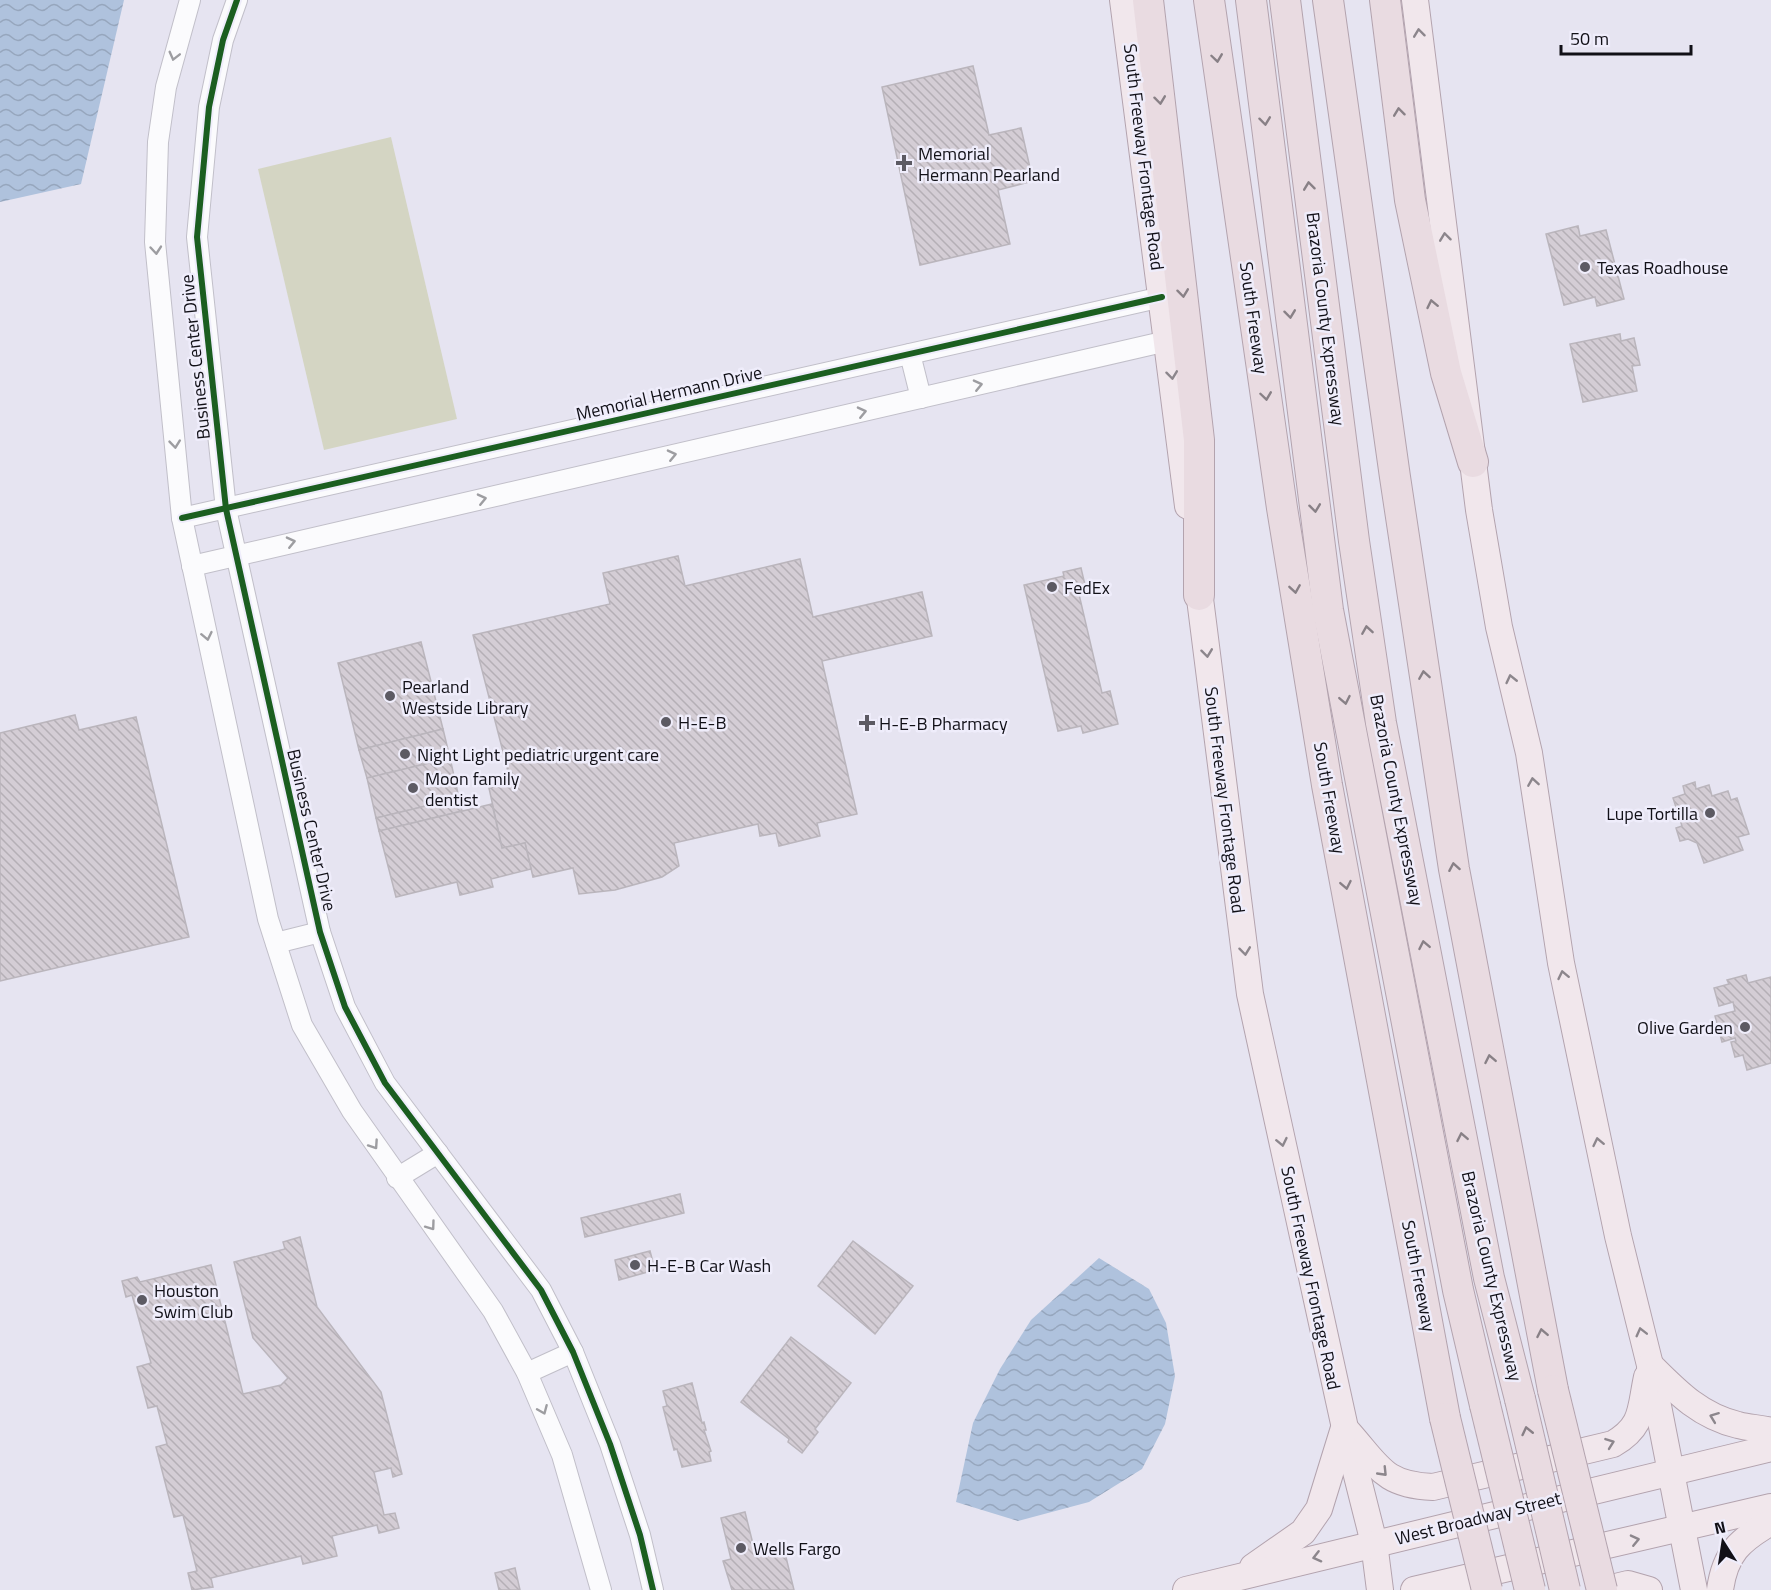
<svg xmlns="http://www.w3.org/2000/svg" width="1771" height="1590" font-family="'Titillium Web',sans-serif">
<defs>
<pattern id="water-waves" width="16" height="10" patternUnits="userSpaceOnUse" patternTransform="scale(1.5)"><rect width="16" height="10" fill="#afc2dd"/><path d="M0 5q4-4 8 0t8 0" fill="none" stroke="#96a6bd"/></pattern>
<pattern id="building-back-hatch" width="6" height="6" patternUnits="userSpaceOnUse" patternTransform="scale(1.5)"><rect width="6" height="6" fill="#d4cdd5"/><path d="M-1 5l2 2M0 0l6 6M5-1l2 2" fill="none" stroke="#b5afb6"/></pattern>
</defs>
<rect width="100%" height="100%" fill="#e6e4f1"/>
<!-- pitch -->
<polygon fill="#d4d5c3" points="391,137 457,419 324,450 258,169"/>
<!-- water -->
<g fill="url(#water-waves)">
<polygon points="0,0 124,0 81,184 0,202"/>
<polygon points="1099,1258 1149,1289 1166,1323 1175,1376 1165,1424 1142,1469 1089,1502 1018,1521 956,1502 973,1423 1000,1369 1031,1320"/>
</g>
<!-- building -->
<g fill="url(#building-back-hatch)" stroke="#bab5bc" stroke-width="1.5">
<polygon points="973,66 989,135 1021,128 1033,181 998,190 1010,244 920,265 882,87"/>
<polygon points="1578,226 1580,236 1606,230 1624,299 1597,306 1595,297 1564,305 1546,234"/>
<polygon points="1620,334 1621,341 1634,338 1640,365 1632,366 1637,391 1583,402 1570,344"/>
<polygon points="678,556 685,586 800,559 813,617 922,592 932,636 822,661 857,814 817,823 820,836 779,846 776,833 760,836 758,824 674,843 679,866 662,877 615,890 579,894 573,868 533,877 525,843 502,848 489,788 511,783 473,635 610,604 603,573"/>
<polygon points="1081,568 1086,589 1078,590 1102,693 1110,691 1118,724 1083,733 1081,726 1058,731 1024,585 1064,576 1063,572"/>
<polygon points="421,642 443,729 359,750 338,663"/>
<polygon points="75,715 79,730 136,717 189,937 0,981 0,733"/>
<polygon points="443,729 450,758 367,778 359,750"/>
<polygon points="450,758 459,798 376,818 367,778"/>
<polygon points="1695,782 1696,789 1709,785 1712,796 1728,791 1731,800 1737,798 1749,834 1738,837 1743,850 1704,863 1697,843 1688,839 1680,841 1676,828 1682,826 1673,798 1685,794 1683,786"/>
<polygon points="459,798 462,811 379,831 376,818"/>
<polygon points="492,804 502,848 525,843 531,869 491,879 493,887 460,895 457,882 396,897 379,831"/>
<polygon points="1746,975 1748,983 1771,977 1771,1063 1747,1070 1743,1055 1735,1057 1731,1042 1736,1041 1735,1038 1722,1042 1715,1016 1735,1011 1733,1002 1719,1006 1714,988 1729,984 1727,980"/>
<polygon points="680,1194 684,1213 585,1237 581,1218"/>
<polygon points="300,1237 317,1307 381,1392 402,1474 393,1477 391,1468 374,1472 384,1515 395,1513 399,1528 379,1533 377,1525 332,1536 337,1556 303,1564 301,1556 211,1578 213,1587 192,1590 188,1573 197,1571 183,1515 174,1517 156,1447 167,1444 157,1406 148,1408 137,1367 151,1363 132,1295 126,1297 122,1281 137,1277 140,1282 211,1265 243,1394 281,1385 288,1378 253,1338 234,1262 285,1249 283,1242"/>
<polygon points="853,1241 913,1286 875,1334 818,1286"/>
<polygon points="650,1251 655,1270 619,1280 615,1260"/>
<polygon points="791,1337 851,1383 815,1429 818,1432 802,1453 788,1442 789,1439 741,1402"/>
<polygon points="692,1383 702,1423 704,1422 706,1430 704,1430 711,1451 709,1452 711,1461 682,1467 677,1449 674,1450 663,1407 667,1406 663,1391"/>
<polygon points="745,1512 755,1552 783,1545 794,1590 732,1590 723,1561 731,1559 721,1518"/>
<polygon points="515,1568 520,1590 499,1590 495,1573"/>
</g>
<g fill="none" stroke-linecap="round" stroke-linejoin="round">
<defs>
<g id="minor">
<polyline points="190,0 166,87 158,142 155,242 182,518 268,919 302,1025 352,1111 493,1311 527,1373 562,1455 601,1590"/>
<polyline points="237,0 223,40 209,107 197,237 226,509 320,932 345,1007 385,1083 541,1290 573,1352 610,1444 640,1535 653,1590"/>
<polyline points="910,354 921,398"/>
<polyline points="182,518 1162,297"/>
<polyline points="192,566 1167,341"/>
<polyline points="276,943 320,932"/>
<polyline points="397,1178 438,1153"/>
<polyline points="527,1373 573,1352"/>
</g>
<g id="major">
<polyline points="1123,0 1188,506"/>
<polyline points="1415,0 1479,510 1499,627 1529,753 1561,963 1618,1236 1650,1365 1694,1590"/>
<polyline points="1197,575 1250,994 1345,1428 1374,1543 1380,1590"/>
<path d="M 1650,1365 C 1677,1392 1700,1416 1738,1425 C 1749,1428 1760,1428 1771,1431"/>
<path d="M 1349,1433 C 1379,1467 1384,1485 1433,1487 L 1613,1444 C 1644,1426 1640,1409 1647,1377"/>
<polyline points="1253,1567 1303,1532 1319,1509 1344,1428"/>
<polyline points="1186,1590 1771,1448"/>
<polyline points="1414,1590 1771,1507"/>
<polyline points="1603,1590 1628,1584 1649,1590"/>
<path d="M 1720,1590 C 1725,1553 1740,1540 1771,1522"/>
</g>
<g id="highway">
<polyline points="1148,0 1199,440 1199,595"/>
<polyline points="1209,0 1282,508 1327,785 1445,1418"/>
<polyline points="1251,0 1328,610 1458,1290 1485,1405"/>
<polyline points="1285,0 1354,541 1381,723 1489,1278 1520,1399"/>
<polyline points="1328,0 1395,477 1454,869 1553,1390"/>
<polyline points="1385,0 1410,200 1446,373 1473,462"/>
</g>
</defs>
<!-- minor casing -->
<use href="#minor" stroke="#c1bfc9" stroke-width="22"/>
<!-- major casing -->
<use href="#major" stroke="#b3a3ae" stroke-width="28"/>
<!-- highway casing -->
<use href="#highway" stroke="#b3a3ae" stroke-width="32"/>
<!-- minor -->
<use href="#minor" stroke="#fbfbfd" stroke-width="20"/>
<!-- major -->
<use href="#major" stroke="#f1e7ec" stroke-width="26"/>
<!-- highway -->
<use href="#highway" stroke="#e9dbe1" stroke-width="30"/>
<defs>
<g id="highway-bridge">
<polyline points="1553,1390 1602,1590"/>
<polyline points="1520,1399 1565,1590"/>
<polyline points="1485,1405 1530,1590"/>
<polyline points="1445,1418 1487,1590"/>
</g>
</defs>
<!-- highway-bridge casing -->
<use href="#highway-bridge" stroke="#b3a3ae" stroke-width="32" stroke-linecap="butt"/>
<!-- highway-bridge -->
<use href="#highway-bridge" stroke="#e9dbe1" stroke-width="30"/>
<defs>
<g id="cycleway">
<polyline points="237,0 223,40 209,107 197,237 226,509 320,932 345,1007 385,1083 541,1290 573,1352 610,1444 640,1535 653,1590"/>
<polyline points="182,518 1162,297"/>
</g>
</defs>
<!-- cycleway casing -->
<use href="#cycleway" stroke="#efedfb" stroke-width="10"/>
<!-- cycleway -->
<use href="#cycleway" stroke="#1b5e20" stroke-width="6"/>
</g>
<!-- one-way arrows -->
<defs><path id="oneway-chevron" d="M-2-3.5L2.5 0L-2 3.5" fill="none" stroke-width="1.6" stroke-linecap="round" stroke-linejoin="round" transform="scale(1.5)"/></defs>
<g stroke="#8c868c">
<use href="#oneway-chevron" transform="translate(1419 33) rotate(-97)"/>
<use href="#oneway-chevron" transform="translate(1445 237) rotate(-97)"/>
<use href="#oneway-chevron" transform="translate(1172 375) rotate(83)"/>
<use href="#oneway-chevron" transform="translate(1207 653) rotate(83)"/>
<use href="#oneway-chevron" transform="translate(1511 679) rotate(-103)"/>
<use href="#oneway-chevron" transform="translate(1533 782) rotate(-99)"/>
<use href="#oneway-chevron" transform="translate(1245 951) rotate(83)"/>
<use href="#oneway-chevron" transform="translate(1563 975) rotate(-102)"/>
<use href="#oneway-chevron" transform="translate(1282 1142) rotate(78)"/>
<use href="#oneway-chevron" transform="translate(1598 1142) rotate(-102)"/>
<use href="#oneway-chevron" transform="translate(1641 1332) rotate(-104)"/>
<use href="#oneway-chevron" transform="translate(1714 1417) rotate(-159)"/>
<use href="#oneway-chevron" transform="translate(1610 1443) rotate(-20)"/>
<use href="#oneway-chevron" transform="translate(1383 1472) rotate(46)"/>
<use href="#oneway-chevron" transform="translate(1635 1540) rotate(-13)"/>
<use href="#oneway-chevron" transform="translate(1317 1557) rotate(166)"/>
</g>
<g stroke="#9d9da1">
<use href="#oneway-chevron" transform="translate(174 56) rotate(104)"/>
<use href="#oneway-chevron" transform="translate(156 250) rotate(85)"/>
<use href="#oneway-chevron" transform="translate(978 385) rotate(-13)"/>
<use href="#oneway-chevron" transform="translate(862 412) rotate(-13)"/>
<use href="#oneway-chevron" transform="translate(175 444) rotate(84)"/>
<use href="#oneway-chevron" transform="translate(672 455) rotate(-13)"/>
<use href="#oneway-chevron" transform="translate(482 499) rotate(-13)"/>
<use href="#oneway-chevron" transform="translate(291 542) rotate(-13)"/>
<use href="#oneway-chevron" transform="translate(207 636) rotate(78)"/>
<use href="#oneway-chevron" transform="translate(374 1145) rotate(56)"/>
<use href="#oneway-chevron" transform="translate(431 1226) rotate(54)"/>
<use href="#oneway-chevron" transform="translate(543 1410) rotate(67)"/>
</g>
<g stroke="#888086">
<use href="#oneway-chevron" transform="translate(1217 58) rotate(82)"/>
<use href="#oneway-chevron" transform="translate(1160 100) rotate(83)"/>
<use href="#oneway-chevron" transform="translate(1399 112) rotate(-97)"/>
<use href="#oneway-chevron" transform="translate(1265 121) rotate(83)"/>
<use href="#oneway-chevron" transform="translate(1309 186) rotate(-97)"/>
<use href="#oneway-chevron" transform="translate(1183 293) rotate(83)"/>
<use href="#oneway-chevron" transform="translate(1432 304) rotate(-102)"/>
<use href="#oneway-chevron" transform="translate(1290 314) rotate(83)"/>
<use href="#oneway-chevron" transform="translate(1266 396) rotate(82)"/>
<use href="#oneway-chevron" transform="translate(1315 508) rotate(83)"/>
<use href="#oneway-chevron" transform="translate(1295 589) rotate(81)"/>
<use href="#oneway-chevron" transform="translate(1367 630) rotate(-99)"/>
<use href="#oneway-chevron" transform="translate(1424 675) rotate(-99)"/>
<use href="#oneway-chevron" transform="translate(1345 700) rotate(79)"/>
<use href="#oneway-chevron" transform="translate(1454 867) rotate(-100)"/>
<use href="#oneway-chevron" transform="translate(1346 885) rotate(79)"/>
<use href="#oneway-chevron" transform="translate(1424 945) rotate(-101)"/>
<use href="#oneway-chevron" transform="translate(1490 1059) rotate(-101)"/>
<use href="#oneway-chevron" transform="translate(1462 1137) rotate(-101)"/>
<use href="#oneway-chevron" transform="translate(1542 1333) rotate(-101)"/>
<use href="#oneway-chevron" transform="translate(1527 1431) rotate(-103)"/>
</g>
<!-- markers -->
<g fill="#5c5a63" stroke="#efedfb" stroke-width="2">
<path d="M901 154h6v6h6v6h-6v6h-6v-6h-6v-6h6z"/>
<circle cx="1585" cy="267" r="6"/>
<circle cx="1052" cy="587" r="6"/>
<circle cx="390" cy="696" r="6"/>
<circle cx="666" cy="722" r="6"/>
<path d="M864 714h6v6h6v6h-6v6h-6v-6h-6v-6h6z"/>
<circle cx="405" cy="754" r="6"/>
<circle cx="413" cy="788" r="6"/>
<circle cx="1710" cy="813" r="6"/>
<circle cx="1745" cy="1027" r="6"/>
<circle cx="635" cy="1265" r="6"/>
<circle cx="142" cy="1300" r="6"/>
<circle cx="741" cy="1548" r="6"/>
</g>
<g text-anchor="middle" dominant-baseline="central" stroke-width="5" stroke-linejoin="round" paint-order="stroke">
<!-- poi labels -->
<g font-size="18" fill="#111017" stroke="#efedfb" text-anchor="start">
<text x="918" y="153">Memorial<tspan x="918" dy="21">Hermann Pearland</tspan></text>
<text x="1597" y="267">Texas Roadhouse</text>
<text x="1064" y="587">FedEx</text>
<text x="402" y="686">Pearland<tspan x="402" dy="21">Westside Library</tspan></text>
<text x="678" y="722">H-E-B</text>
<text x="879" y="723">H-E-B Pharmacy</text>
<text x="417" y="754">Night Light pediatric urgent care</text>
<text x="425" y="778">Moon family<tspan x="425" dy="21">dentist</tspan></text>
<text x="1698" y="813" text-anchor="end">Lupe Tortilla</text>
<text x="1733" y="1027" text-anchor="end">Olive Garden</text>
<text x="647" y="1265">H-E-B Car Wash</text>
<text x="154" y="1290">Houston<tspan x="154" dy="21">Swim Club</tspan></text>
<text x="753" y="1548">Wells Fargo</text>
</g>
<!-- street labels -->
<g font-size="18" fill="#111017" stroke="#efedfb">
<text transform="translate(1144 157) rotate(83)">South Freeway Frontage Road</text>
<text transform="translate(1254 318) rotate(82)">South Freeway</text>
<text transform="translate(1326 319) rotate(83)">Brazoria County Expressway</text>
<text transform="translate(195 357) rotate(-96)">Business Center Drive</text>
<text transform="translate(669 393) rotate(-13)">Memorial Hermann Drive</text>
<text transform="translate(1330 798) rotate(80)">South Freeway</text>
<text transform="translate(1225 800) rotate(83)">South Freeway Frontage Road</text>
<text transform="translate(1397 800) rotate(79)">Brazoria County Expressway</text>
<text transform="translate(312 830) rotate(77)">Business Center Drive</text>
<text transform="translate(1419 1276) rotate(79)">South Freeway</text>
<text transform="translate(1492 1276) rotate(77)">Brazoria County Expressway</text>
<text transform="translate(1311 1278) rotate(78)">South Freeway Frontage Road</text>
<text transform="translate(1478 1518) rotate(-14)">West Broadway Street</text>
</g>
</g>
<!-- north arrow -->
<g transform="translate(1723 1542) rotate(348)" stroke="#efedfb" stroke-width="4.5" paint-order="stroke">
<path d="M0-4.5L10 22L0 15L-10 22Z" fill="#111017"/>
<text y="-9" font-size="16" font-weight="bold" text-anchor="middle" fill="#111017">N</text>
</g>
<!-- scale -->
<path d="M1561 45v9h130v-9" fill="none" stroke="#111017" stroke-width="3"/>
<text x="1570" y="45" font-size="18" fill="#111017" stroke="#efedfb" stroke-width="4.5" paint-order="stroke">50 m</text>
</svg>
